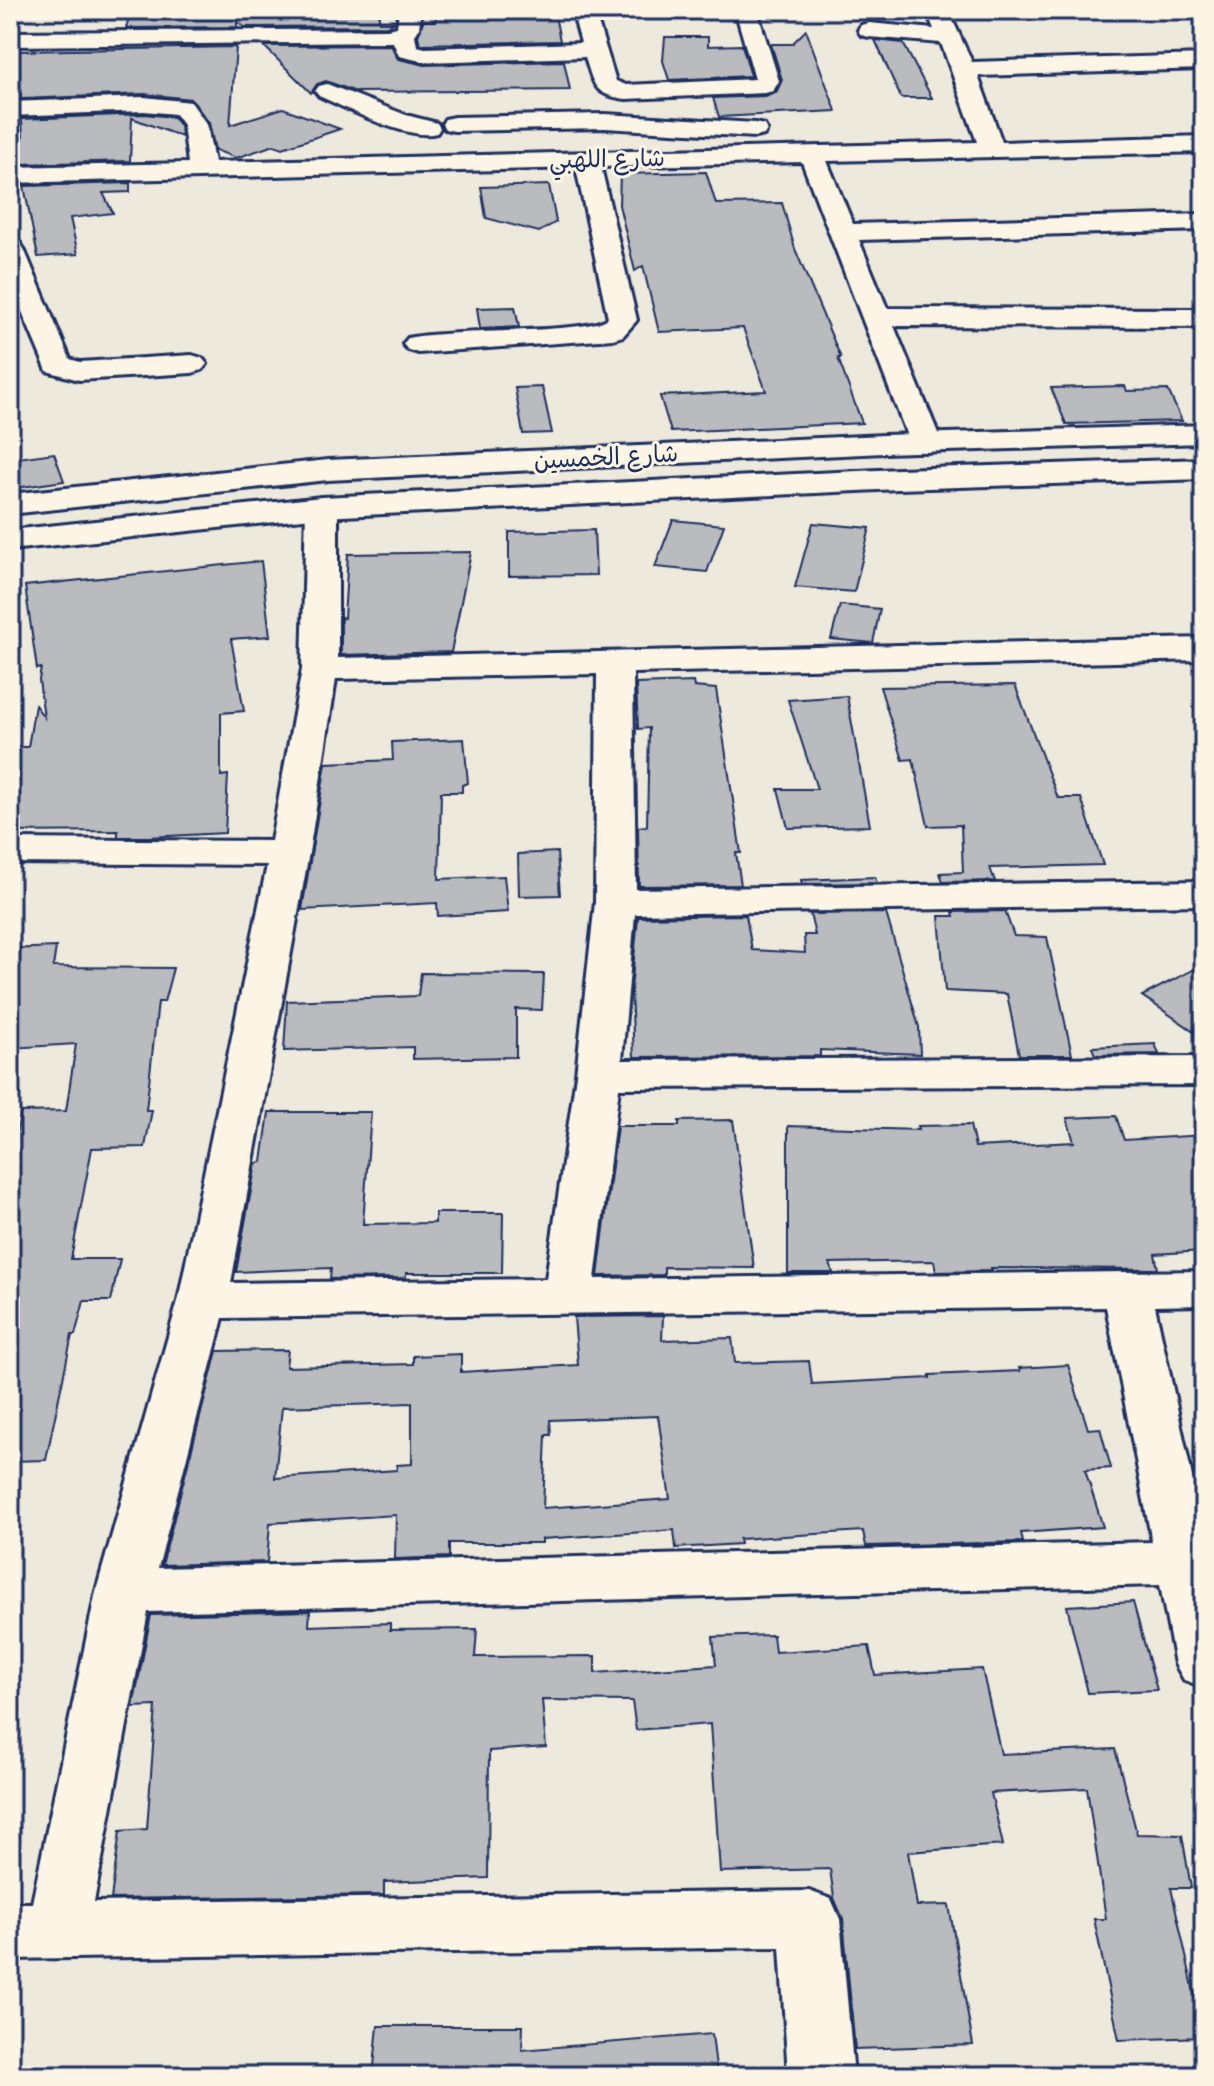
<svg xmlns="http://www.w3.org/2000/svg" width="1214" height="2086" font-family="Sriracha,'Playpen Sans Arabic',sans-serif">
<rect width="100%" height="100%" fill="#eee9dd"/>
<filter id="ink" filterUnits="userSpaceOnUse"><feTurbulence type="fractalNoise" baseFrequency=".0125" numOctaves="2"/><feDisplacementMap in="SourceGraphic" scale="16" xChannelSelector="R" yChannelSelector="G"/><feConvolveMatrix kernelMatrix="1 2 1 2 8 2 1 2 1" color-interpolation-filters="sRGB"/></filter>
<g filter="url(#ink)">
<!-- building -->
<g fill="#babbbe" stroke="#1b2f5e" stroke-width="2" fill-rule="evenodd">
<polygon points="131,10 379,10 379,22 395,22 387,26 244,27 237,21 237,27 126,28"/>
<polygon points="435,10 554,10 560,41 420,44 418,36 423,21 436,21"/>
<polygon points="806,30 836,111 719,117 713,98 765,96 776,93 782,80 771,44 792,44"/>
<polygon points="665,37 708,37 708,46 742,45 751,76 669,80 663,61"/>
<polygon points="875,40 903,43 932,98 901,98"/>
<polygon points="391,45 398,59 425,65 564,61 570,90 356,92 326,81 317,84 311,93 264,46"/>
<polygon points="236,47 230,125 283,108 340,129 283,148 274,145 236,158 215,150 209,123 191,99 144,94 21,99 18,51"/>
<polygon points="144,114 173,117 180,126 182,137 132,118 130,161 20,164 14,139 23,139 22,119"/>
<polygon points="706,172 716,204 782,203 795,249 841,358 838,358 862,423 671,432 660,396 766,391 743,328 659,332 643,266 635,271 619,205 620,174"/>
<polygon points="130,183 130,192 103,193 113,213 70,218 78,254 38,257 24,186"/>
<polygon points="549,185 556,222 539,232 486,218 481,187"/>
<polygon points="515,307 519,327 480,329 477,308"/>
<polygon points="1125,386 1127,391 1168,390 1182,421 1066,424 1051,388"/>
<polygon points="542,387 552,433 523,434 515,388"/>
<polygon points="54,453 64,481 15,488 10,459"/>
<polygon points="673,520 724,525 707,572 655,567"/>
<polygon points="813,523 870,528 854,592 795,587"/>
<polygon points="594,530 596,575 509,576 509,532"/>
<polygon points="471,552 451,652 341,655 341,617 344,618 348,554"/>
<polygon points="261,561 270,636 231,639 244,711 221,713 221,776 228,775 225,833 148,837 118,837 118,831 10,832 10,747 28,747 35,705 44,717 39,680 41,668 37,669 25,586"/>
<polygon points="840,605 880,609 873,643 831,639"/>
<polygon points="693,682 694,687 716,689 741,853 736,853 741,885 639,886 638,827 647,826 649,728 638,729 636,684"/>
<polygon points="1015,685 1058,798 1081,798 1103,865 990,868 995,881 943,882 940,873 963,872 961,825 928,826 913,759 903,760 880,687"/>
<polygon points="847,696 870,826 788,828 778,789 817,789 788,700"/>
<polygon points="464,739 468,783 462,785 462,792 441,792 439,879 504,876 508,912 438,916 437,903 302,910 326,763 393,760 392,742"/>
<polygon points="557,852 560,895 519,896 518,854"/>
<polygon points="875,877 877,883 802,884 801,880"/>
<polygon points="1005,911 1014,936 1047,937 1072,1055 1019,1055 1007,994 945,991 939,916 954,916 953,912"/>
<polygon points="886,913 919,1027 920,1054 820,1050 820,1056 634,1057 631,990 638,917 746,915 752,950 805,953 804,935 815,935 810,914"/>
<polygon points="56,947 53,967 173,968 164,1002 158,1002 146,1110 152,1110 145,1147 92,1148 71,1259 120,1259 111,1301 84,1301 75,1335 72,1335 46,1460 10,1461 10,1159 21,1112 66,1111 76,1044 10,1048 10,949"/>
<polygon points="1204,964 1204,1038 1142,996"/>
<polygon points="421,973 544,974 542,1010 516,1009 516,1057 413,1059 413,1047 284,1051 287,1001 418,996"/>
<polygon points="1155,1044 1159,1054 1095,1055 1092,1047"/>
<polygon points="269,1112 371,1112 363,1224 435,1223 435,1213 503,1213 502,1273 406,1273 406,1278 330,1279 331,1268 236,1272 256,1163 262,1162"/>
<polygon points="1116,1116 1124,1140 1204,1135 1204,1251 1155,1254 1158,1269 991,1268 992,1271 936,1272 934,1261 830,1263 833,1273 788,1273 788,1126 918,1130 917,1126 970,1125 975,1147 1074,1142 1067,1118"/>
<polygon points="733,1120 754,1268 664,1267 664,1275 598,1276 617,1126 679,1126 679,1121"/>
<path d="M 663,1316 L 662,1340 L 732,1338 L 735,1363 L 809,1361 L 812,1384 L 930,1378 L 930,1375 L 1020,1371 L 1019,1368 L 1068,1365 L 1088,1429 L 1100,1428 L 1111,1468 L 1085,1470 L 1103,1527 L 1021,1533 L 1023,1542 L 866,1546 L 863,1531 L 739,1539 L 740,1544 L 676,1548 L 674,1530 L 542,1539 L 542,1543 L 449,1543 L 449,1557 L 395,1559 L 396,1515 L 270,1523 L 267,1562 L 162,1565 L 217,1351 L 288,1350 L 286,1367 L 413,1364 L 413,1356 L 461,1354 L 461,1372 L 578,1365 L 574,1317 ZM 412,1403 L 412,1464 L 397,1465 L 397,1470 L 275,1478 L 282,1407 ZM 658,1416 L 670,1499 L 543,1508 L 546,1435 L 551,1435 L 550,1420 Z"/>
<polygon points="1133,1602 1157,1690 1088,1693 1067,1606"/>
<polygon points="310,1611 309,1626 390,1623 390,1630 477,1629 475,1657 595,1656 595,1673 716,1665 713,1637 773,1635 775,1652 869,1646 875,1675 982,1669 1001,1754 1115,1749 1137,1834 1182,1835 1191,1888 1171,1888 1204,2037 1119,2040 1094,1919 1106,1919 1087,1788 991,1793 1003,1845 908,1852 917,1906 949,1905 973,2045 855,2049 843,1919 834,1898 830,1869 720,1872 710,1724 636,1730 632,1701 542,1700 546,1747 489,1751 488,1878 384,1882 384,1895 111,1899 120,1831 147,1829 156,1706 133,1707 151,1615"/>
<polygon points="378,2026 523,2026 522,2050 712,2034 717,2076 373,2076"/>
</g>
<g fill="none" stroke-linecap="round" stroke-linejoin="round">
<defs>
<g id="minor">
<path d="M 399,10 L 421,10 L 419,29 L 415,35 L 417,46 L 425,48 L 581,43 L 572,10 L 594,10 L 616,81 L 626,85 L 755,79 L 735,10 L 757,10 L 779,81 L 773,91 L 765,93 L 626,99 C 594,95 594,86 585,57 L 425,62 L 399,56 L 393,42 L 10,46 L 10,32 L 387,29 L 397,27 Z"/>
<path d="M 926,10 L 948,10 L 972,62 L 1204,55 L 1204,69 L 978,76 L 1002,142 L 1204,136 L 1204,152 L 827,161 L 853,224 L 1204,214 L 1204,230 L 859,240 L 887,308 L 1204,309 L 1204,327 L 894,326 L 942,443 L 937,450 L 926,452 L 915,450 L 910,443 L 802,162 L 601,167 L 637,320 L 623,336 L 613,339 L 418,353 L 408,350 L 403,344 L 408,338 C 444,329 591,334 608,318 L 576,168 L 10,183 L 10,167 L 188,163 L 183,125 L 175,114 L 144,111 L 10,116 L 10,102 L 144,97 L 191,102 L 207,125 L 214,162 L 977,142 L 941,43 L 869,37 L 861,35 L 858,30 L 861,25 L 869,23 L 934,29 Z"/>
<path d="M 327,84 L 406,115 L 437,123 L 440,128 L 437,133 C 407,141 347,108 319,96 L 315,91 L 319,86 Z"/>
<polygon points="605,114 755,123 764,125 767,130 764,135 755,137 605,128 454,131 445,129 442,124 445,119 454,117"/>
<polygon points="10,241 20,243 24,249 70,359 80,362 192,355 202,358 207,364 202,370 192,373 79,380 47,371 10,283"/>
<path d="M 322,497 L 334,500 L 338,507 L 338,658 L 1204,638 L 1204,660 L 633,673 L 636,889 L 1204,881 L 1204,905 L 635,914 L 622,1060 L 1204,1057 L 1204,1085 L 619,1088 L 595,1279 L 1204,1271 L 1204,1305 L 1155,1306 L 1204,1532 L 1204,1687 L 1184,1680 L 1175,1664 L 1160,1585 L 148,1612 L 94,1902 L 809,1891 L 831,1899 L 840,1919 L 854,2076 L 788,2076 L 780,1947 L 10,1959 L 10,1903 L 32,1903 L 96,1591 L 178,1301 L 267,865 L 10,863 L 10,839 L 271,841 L 302,669 L 306,507 L 310,500 ZM 597,674 L 595,902 L 576,1074 L 546,1279 L 231,1283 L 309,853 L 336,679 ZM 1106,1307 L 1152,1542 L 158,1568 L 223,1318 Z"/>
</g>
<g id="major">
<polygon points="1204,425 1204,443 884,453 328,480 10,514 10,494 328,460 884,435"/>
<polygon points="1204,459 1204,479 899,489 322,517 10,550 10,530 322,497 899,469"/>
</g>
</defs>
<!-- minor casing -->
<use href="#minor" stroke="#1b2f5e" stroke-width="6"/>
<!-- major casing -->
<use href="#major" stroke="#1b2f5e" stroke-width="6"/>
<!-- minor -->
<use href="#minor" fill="#fcf5e5" fill-rule="evenodd"/>
<!-- major -->
<use href="#major" fill="#fcf5e5" fill-rule="evenodd"/>
</g>
</g>
<g text-anchor="middle" dominant-baseline="central" stroke-width="6" stroke-linejoin="round" paint-order="stroke">
<!-- far-street labels -->
<g font-size="24" fill="#1b2f5e" stroke="#fcf5e5">
<text transform="translate(607 159) rotate(-1)">شارع اللهبي</text>
<text transform="translate(606 457) rotate(-3)">شارع الخمسين</text>
</g>
</g>
<!-- margin -->
<rect width="1214" height="2086" fill="none" stroke="#fcf5e5" stroke-width="40"/>
<rect x="20" y="20" width="1174" height="2046" fill="none" stroke="#1b2f5e" stroke-width="3" filter="url(#ink)"/>
</svg>
